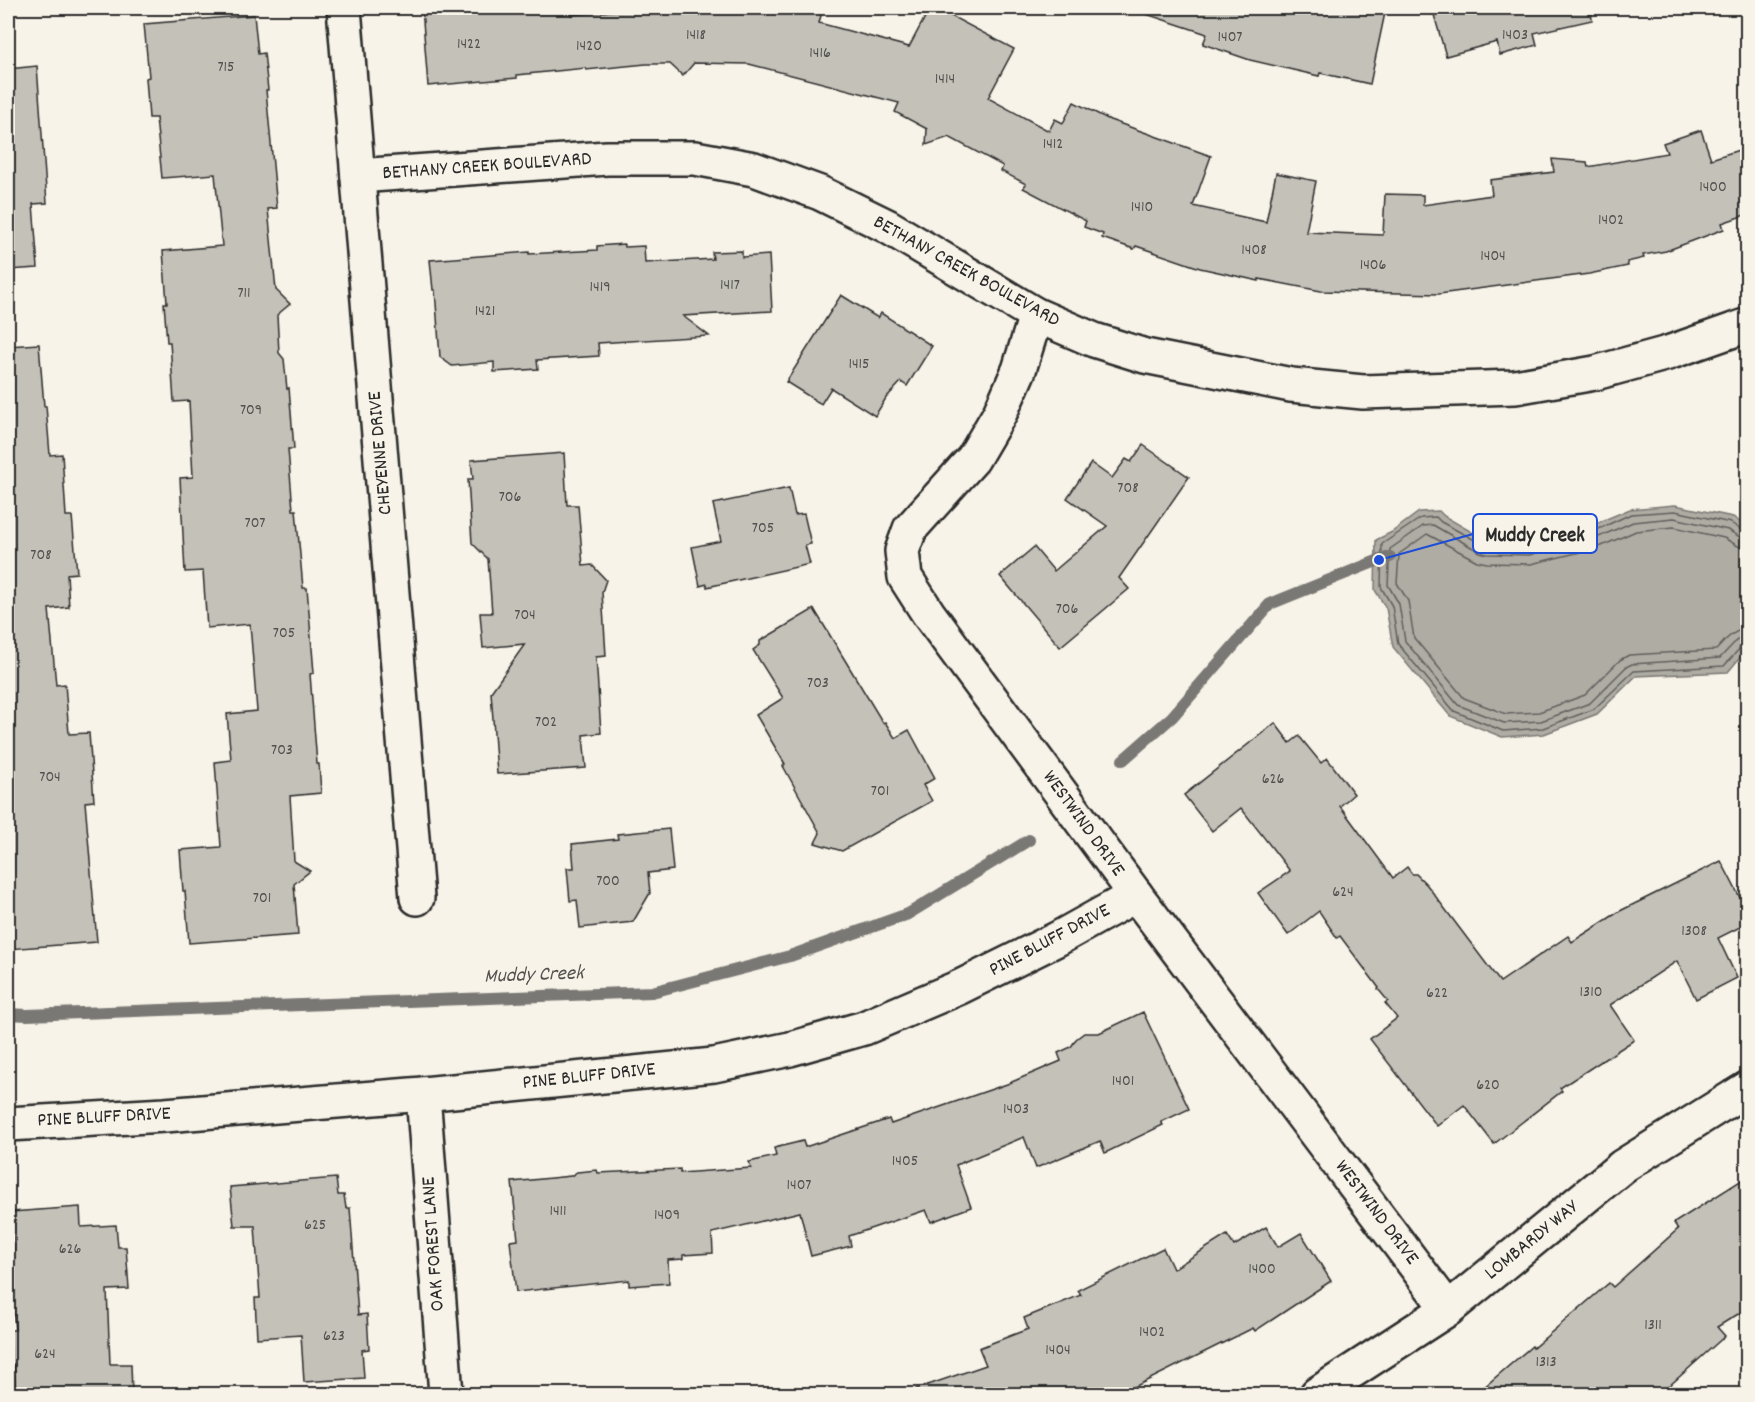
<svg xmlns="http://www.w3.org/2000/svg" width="1755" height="1402" font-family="Dekko,sans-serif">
<rect width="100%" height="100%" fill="#f7f3e8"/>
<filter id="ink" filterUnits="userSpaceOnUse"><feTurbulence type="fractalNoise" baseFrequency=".0167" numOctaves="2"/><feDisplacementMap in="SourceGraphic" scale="12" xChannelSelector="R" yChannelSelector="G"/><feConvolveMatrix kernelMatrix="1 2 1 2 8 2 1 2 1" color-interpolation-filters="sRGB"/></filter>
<g filter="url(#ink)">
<!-- water -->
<polygon fill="#afaca4" stroke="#7a7874" stroke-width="1.5" points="1675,505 1733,517 1747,527 1747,649 1728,672 1636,676 1597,714 1544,734 1502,737 1450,716 1393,647 1386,608 1375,590 1376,540 1392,532 1419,512 1439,511 1444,516 1487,541 1526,542 1590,526 1630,509"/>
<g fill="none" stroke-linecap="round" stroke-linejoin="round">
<!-- shore -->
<g stroke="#605f5b" stroke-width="1.5">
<polyline points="1748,531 1743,531 1731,523 1675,511 1631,514 1592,532 1527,548 1488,547 1441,522 1436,517 1421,518 1382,544 1381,587 1392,606 1398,644 1454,711 1503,731 1543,728 1594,709 1634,671 1724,666 1741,647 1748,645"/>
<polyline points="1748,539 1740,537 1728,530 1674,518 1633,522 1594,539 1529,555 1487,554 1480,552 1433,525 1423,526 1390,549 1388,585 1399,604 1405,641 1458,705 1504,723 1541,721 1590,703 1626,667 1632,664 1720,658 1737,640 1748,638"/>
<path d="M 1748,548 L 1738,546 L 1724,538 L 1674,527 L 1636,531 L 1597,548 L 1531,564 L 1487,563 L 1477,561 L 1427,534 L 1399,554 L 1397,583 L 1408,601 L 1414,638 L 1464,698 L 1506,714 L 1539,712 L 1585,695 L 1620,660 L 1629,655 L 1716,650 C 1726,640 1732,630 1748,629"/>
</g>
<!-- stream -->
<g stroke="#7a7874" stroke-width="12">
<polyline points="1123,760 1172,717 1270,604 1379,560 1390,557"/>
<polyline points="8,1014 27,1015 652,992 790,956 908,914 1029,840"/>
</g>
</g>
<!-- building -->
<g fill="#c4c1b9" stroke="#2b2b2b" stroke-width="1.5">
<polygon points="422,8 570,8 571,15 642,8 823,8 819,23 909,47 930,8 936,8 1014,49 988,98 1049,131 1055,119 1063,123 1074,102 1110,120 1211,156 1193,206 1266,222 1276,173 1316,181 1306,232 1383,235 1385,194 1423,195 1423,205 1492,195 1490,180 1554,172 1552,159 1587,162 1588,167 1667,153 1663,143 1701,130 1711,159 1748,147 1748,214 1722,223 1724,229 1666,251 1643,255 1644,258 1627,262 1628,266 1589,274 1439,294 1321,291 1259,279 1259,281 1200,268 1136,246 1134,249 1102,238 1103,234 1084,227 1086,221 1023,188 1026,184 1001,171 1003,166 949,137 926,145 927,129 895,112 899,103 749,64 694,63 683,76 670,64 646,64 586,70 586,68 517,75 517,78 428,86"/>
<polygon points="1147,8 1386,8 1370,84 1320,73 1319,76 1250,60 1203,44 1207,34 1146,14"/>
<polygon points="1432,8 1591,8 1592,20 1534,33 1537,45 1500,55 1497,42 1446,56"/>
<polygon points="254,15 258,54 264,53 268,90 266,90 277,208 268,209 276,290 290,304 277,315 279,353 284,359 287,389 289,388 294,449 288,449 293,510 296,510 303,588 307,588 314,673 310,674 317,764 319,764 321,793 290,796 294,861 310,871 294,884 298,935 189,943 185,891 183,891 180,850 221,847 215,762 231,760 227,714 257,711 250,624 207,628 203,571 185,572 180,478 193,477 189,401 174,402 170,342 167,342 164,303 167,303 163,251 222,246 215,174 162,178 156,118 149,118 146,78 149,77 144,24"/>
<polygon points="37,66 47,203 33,204 38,268 8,270 8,69"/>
<polygon points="624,244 625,247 644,246 645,263 713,259 712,252 742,251 742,257 769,255 772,311 683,316 709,336 598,343 599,356 537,360 538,369 494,372 494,362 452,366 440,357 435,290 433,290 430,260 529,252 529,254 597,250 597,246"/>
<polygon points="841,295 878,318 881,313 932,346 907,386 901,382 886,398 875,416 831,388 821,404 786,382"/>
<polygon points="39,344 44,406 46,406 50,455 62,454 66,516 72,516 77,573 67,574 69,607 49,609 56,685 65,684 69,734 89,733 94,801 85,802 97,942 8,949 8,346"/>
<polygon points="1143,445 1189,477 1119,578 1129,589 1060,647 1000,576 1034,547 1054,571 1107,526 1067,498 1091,463 1112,478 1126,459 1131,462"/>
<polygon points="564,453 567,505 578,505 583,566 592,565 606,580 602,592 606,656 596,657 601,733 583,735 586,768 497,774 491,692 525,644 483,648 480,613 492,613 488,559 472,543 468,479 473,479 471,460"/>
<polygon points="789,488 795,515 804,514 811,544 805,545 810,564 707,587 707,584 700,586 692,547 721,541 713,504"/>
<polygon points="814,609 883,723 885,722 895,738 909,730 935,778 923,785 932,801 842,851 815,843 820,833 783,766 785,764 756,715 783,698 753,650 760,645 760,641"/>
<polygon points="1275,723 1290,743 1299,736 1321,763 1327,758 1354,794 1340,806 1393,878 1407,867 1412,874 1416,874 1427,885 1500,982 1568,936 1572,942 1620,911 1721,861 1748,913 1748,923 1718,938 1737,978 1696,999 1677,961 1610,1005 1634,1040 1560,1088 1562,1091 1494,1144 1464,1105 1437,1126 1370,1039 1397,1018 1385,1003 1388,1001 1378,989 1379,988 1340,936 1337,938 1319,911 1288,935 1258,893 1290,871 1241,808 1212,831 1184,795"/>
<polygon points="669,829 673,870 648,873 650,893 633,922 580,928 577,900 570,901 567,868 574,868 572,844 618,839 617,834"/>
<polygon points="1143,1012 1189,1109 1161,1122 1163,1125 1105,1153 1100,1141 1036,1168 1024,1137 956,1165 971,1207 931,1222 926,1210 849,1236 851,1246 811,1256 800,1212 712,1233 713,1253 683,1255 683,1259 668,1260 669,1283 629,1286 629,1280 516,1292 510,1241 518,1240 512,1182 571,1176 577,1172 597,1170 598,1173 680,1169 680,1173 751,1168 749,1162 776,1156 774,1148 803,1141 805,1147 889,1119 891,1124 1007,1084 1061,1061 1058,1053 1071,1047 1076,1039 1084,1033 1099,1033"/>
<polygon points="1748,1176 1748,1308 1717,1327 1725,1336 1659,1395 1475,1395 1532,1346 1533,1348 1609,1283 1613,1287 1678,1229 1674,1223"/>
<polygon points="336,1178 338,1195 344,1195 346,1208 350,1208 358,1315 367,1314 369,1349 362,1350 364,1378 304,1382 301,1335 257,1338 255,1298 260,1298 255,1226 234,1226 230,1187"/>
<polygon points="80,1207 81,1227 116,1225 118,1247 126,1247 129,1289 107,1290 110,1364 131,1364 132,1395 16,1395 14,1364 11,1364 10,1330 15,1330 8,1252 14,1251 11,1212"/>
<polygon points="1266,1227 1278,1247 1301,1233 1331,1281 1255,1331 1253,1328 1118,1395 916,1395 916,1389 986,1365 979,1348 1028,1329 1024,1318 1081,1295 1078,1290 1163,1248 1173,1269 1227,1235 1234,1246"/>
</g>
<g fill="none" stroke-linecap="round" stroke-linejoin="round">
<defs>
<g id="minor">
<polyline points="344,8 417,898"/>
<polyline points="358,176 607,158 695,158 754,169 820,193 887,226 1036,315 1094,340 1145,356 1291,385 1363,392 1515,387 1595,373 1668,353 1748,325"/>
<polyline points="1036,315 1019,370 1000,413 973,459 910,529 902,551 905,577 928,613 1136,895 1448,1309"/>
<polyline points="423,1094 446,1394"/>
<polyline points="8,1124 165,1115 423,1094 714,1065 790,1049 864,1028 960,987 1057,939 1136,895"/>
<polyline points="1317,1394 1448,1309 1623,1166 1748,1088"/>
</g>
</defs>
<!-- minor casing -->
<use href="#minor" stroke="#2b2b2b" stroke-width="38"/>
<!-- minor -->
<use href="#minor" stroke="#f7f3e8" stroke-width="33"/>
</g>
</g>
<g text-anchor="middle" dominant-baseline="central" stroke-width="5" stroke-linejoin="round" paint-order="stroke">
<!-- number labels -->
<g font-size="16" fill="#51504e">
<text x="696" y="35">1418</text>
<text x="1515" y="35">1403</text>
<text x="1230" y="37">1407</text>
<text x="469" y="44">1422</text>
<text x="589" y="46">1420</text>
<text x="820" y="53">1416</text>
<text x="226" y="67">715</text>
<text x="945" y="79">1414</text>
<text x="1053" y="144">1412</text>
<text x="1713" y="187">1400</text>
<text x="1142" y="207">1410</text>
<text x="1611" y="220">1402</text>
<text x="1254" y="250">1408</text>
<text x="1493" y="256">1404</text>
<text x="1373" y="265">1406</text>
<text x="730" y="285">1417</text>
<text x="600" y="287">1419</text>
<text x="244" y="293">711</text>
<text x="485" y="311">1421</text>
<text x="859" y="364">1415</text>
<text x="251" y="410">709</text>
<text x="1128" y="488">708</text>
<text x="510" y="497">706</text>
<text x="255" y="523">707</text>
<text x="763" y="528">705</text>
<text x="41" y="555">708</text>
<text x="1067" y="609">706</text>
<text x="525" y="615">704</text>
<text x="284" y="633">705</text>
<text x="818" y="683">703</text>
<text x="546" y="722">702</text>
<text x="282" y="750">703</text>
<text x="50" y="777">704</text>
<text x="1273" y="779">626</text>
<text x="880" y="791">701</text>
<text x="608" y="881">700</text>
<text x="1343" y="892">624</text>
<text x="262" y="898">701</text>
<text x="1694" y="931">1308</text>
<text x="1591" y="992">1310</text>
<text x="1437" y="993">622</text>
<text x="1123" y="1081">1401</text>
<text x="1488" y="1085">620</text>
<text x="1016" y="1109">1403</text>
<text x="905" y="1161">1405</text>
<text x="799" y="1185">1407</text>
<text x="558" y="1211">1411</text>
<text x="667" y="1215">1409</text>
<text x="315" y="1225">625</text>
<text x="70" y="1249">626</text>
<text x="1262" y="1269">1400</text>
<text x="1653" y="1325">1311</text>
<text x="1152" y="1332">1402</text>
<text x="334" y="1336">623</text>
<text x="1058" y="1350">1404</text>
<text x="45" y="1354">624</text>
<text x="1546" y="1362">1313</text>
</g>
<!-- street labels -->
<g font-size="20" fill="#2b2b2b" stroke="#f7f3e8">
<text transform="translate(487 167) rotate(-4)">BETHANY CREEK BOULEVARD</text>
<text transform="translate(966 272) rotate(29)">BETHANY CREEK BOULEVARD</text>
<text transform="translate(381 453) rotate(-95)">CHEYENNE DRIVE</text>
<text transform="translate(1083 824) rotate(54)">WESTWIND DRIVE</text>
<text transform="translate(1050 941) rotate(-28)">PINE BLUFF DRIVE</text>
<text transform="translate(589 1077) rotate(-6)">PINE BLUFF DRIVE</text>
<text transform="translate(104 1118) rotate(-3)">PINE BLUFF DRIVE</text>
<text transform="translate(1376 1213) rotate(53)">WESTWIND DRIVE</text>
<text transform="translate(1532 1241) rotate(-39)">LOMBARDY WAY</text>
<text transform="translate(434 1244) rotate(-94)">OAK FOREST LANE</text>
</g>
<!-- water labels -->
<g font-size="21" font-style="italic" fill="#53524f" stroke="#f7f3e8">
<text transform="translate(534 976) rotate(-2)">Muddy Creek</text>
</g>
</g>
<!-- callouts -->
<path fill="none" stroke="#1d4ed8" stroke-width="2" d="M1379 560L1473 534"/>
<circle fill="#1d4ed8" stroke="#f7f3e8" stroke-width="2" cx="1379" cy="560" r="6"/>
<rect fill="#f7f3e8" stroke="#1d4ed8" stroke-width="2" x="1473" y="514" width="124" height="39" rx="6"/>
<g font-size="21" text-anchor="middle" font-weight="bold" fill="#2b2b2b">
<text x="1535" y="541">Muddy Creek</text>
</g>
<!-- margin -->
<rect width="1755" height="1402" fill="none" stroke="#f7f3e8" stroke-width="30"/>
<rect x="15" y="15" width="1725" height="1372" fill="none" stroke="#2b2b2b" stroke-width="2" filter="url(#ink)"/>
</svg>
